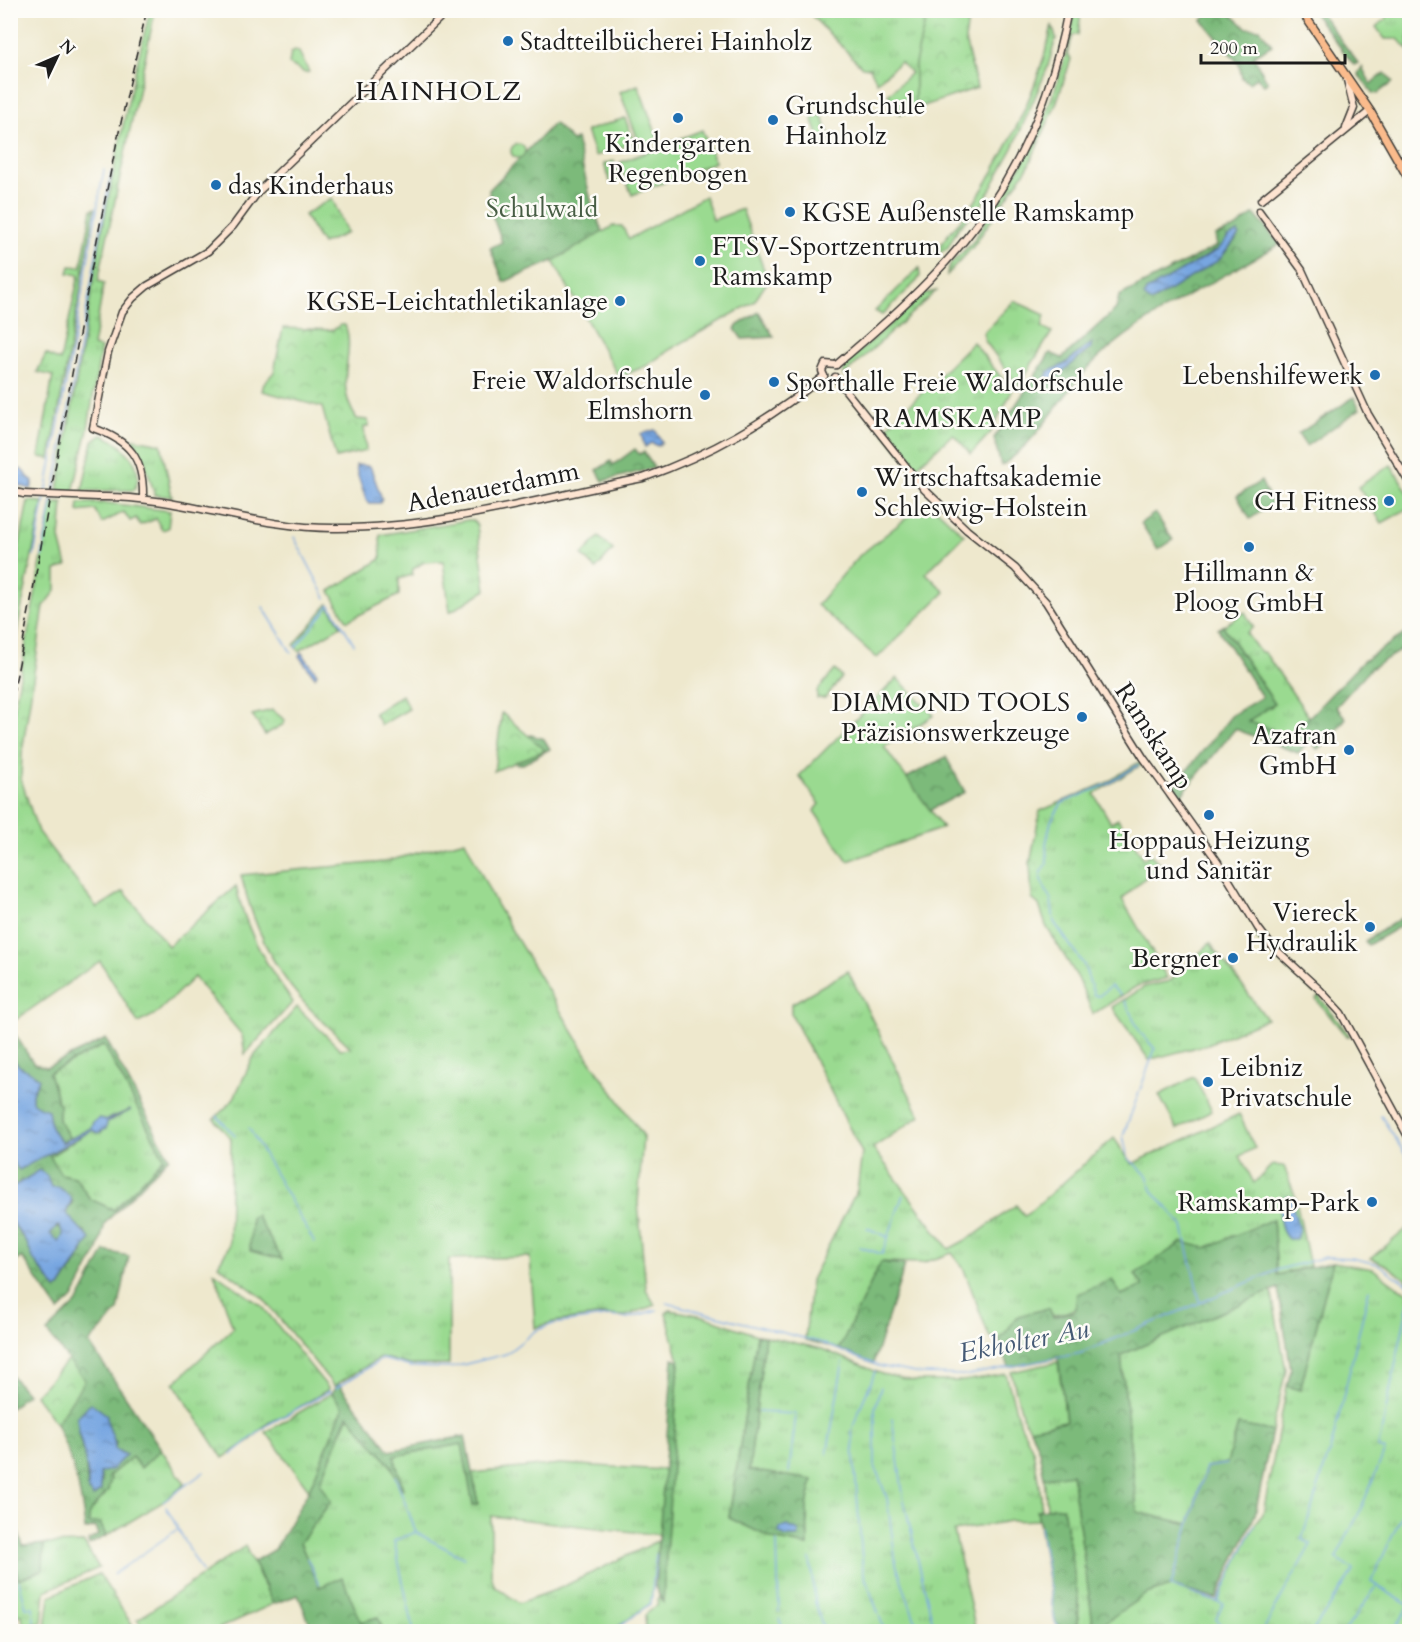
<svg xmlns="http://www.w3.org/2000/svg" width="1420" height="1642" font-family="Cardo,serif">
<defs>
<pattern id="grass-tufts" width="24" height="20" patternUnits="userSpaceOnUse" patternTransform="scale(1.5)"><rect width="24" height="20" fill="#9ada90"/><path d="M3 7l-1-3M5 7V3M7 7l1-3M15 17l-1-3M17 17v-4M19 17l1-3" fill="none" stroke="#84ba7c"/></pattern>
<pattern id="forest-crowns" width="20" height="18" patternUnits="userSpaceOnUse" patternTransform="scale(1.5)"><rect width="20" height="18" fill="#7bba7a"/><path d="M2 6a3 3 0 1 1 6 0M12 15a3 3 0 1 1 6 0" fill="none" stroke="#649663"/></pattern>
<pattern id="park-crowns" width="20" height="18" patternUnits="userSpaceOnUse" patternTransform="scale(1.5)"><rect width="20" height="18" fill="#9ada90"/><path d="M2 6a3 3 0 1 1 6 0M12 15a3 3 0 1 1 6 0" fill="none" stroke="#84ba7c"/></pattern>
<pattern id="water-ripples" width="26" height="14" patternUnits="userSpaceOnUse" patternTransform="scale(1.5)"><rect width="26" height="14" fill="#77a6e1"/><path d="M2 4q2-2 4 0t4 0M15 11q2-2 4 0t4 0" fill="none" stroke="#6186b6"/></pattern>
</defs>
<rect width="100%" height="100%" fill="#fdfcf7"/>
<filter id="ink" filterUnits="userSpaceOnUse"><feTurbulence type="fractalNoise" baseFrequency=".0167" numOctaves="2"/><feDisplacementMap in="SourceGraphic" scale="12" xChannelSelector="R" yChannelSelector="G"/><feConvolveMatrix kernelMatrix="1 2 1 2 8 2 1 2 1" color-interpolation-filters="sRGB"/></filter>
<filter id="wash" filterUnits="userSpaceOnUse"><feTurbulence type="fractalNoise" baseFrequency=".008" numOctaves="4" result="noise"/><feDisplacementMap in="SourceGraphic" scale="24" xChannelSelector="R" yChannelSelector="G"/><feGaussianBlur stdDeviation="1.35" result="paint"/><feColorMatrix in="noise" values="0 0 0 0 0 0 0 0 0 0 0 0 0 0 0 0 0 1.4 0 .05"/><feComposite in="paint" operator="in"/></filter>
<g filter="url(#wash)">
<rect width="100%" height="100%" fill="#eee8cd"/>
<!-- grass -->
<g fill="url(#grass-tufts)" stroke="#5b7b56" stroke-width="1.5">
<path d="M 150,11 L 155,11 L 98,281 L 104,283 L 93,346 L 101,348 L 87,434 L 73,492 L 58,491 C 85,331 109,168 150,11 Z"/>
<polygon points="818,11 922,11 925,22 915,64 915,109 900,114 888,95 911,73 900,62 877,82 870,68 862,67 812,16"/>
<path d="M 1075,11 L 1081,11 L 1078,35 L 1073,35 L 1067,54 L 1071,59 L 1056,104 L 1028,167 L 972,248 L 947,275 C 948,260 966,252 974,240 C 980,231 984,221 991,212 C 1034,153 1063,83 1075,11 Z"/>
<polygon points="1383,11 1409,11 1409,50 1398,39 1385,39 1376,27 1387,18"/>
<path d="M 1052,25 L 1056,38 L 1047,69 L 1013,148 L 981,206 L 958,228 L 947,249 L 936,254 C 936,245 967,215 974,203 C 1008,149 1039,89 1052,25 Z"/>
<polygon points="332,198 347,233 322,244 304,215"/>
<polygon points="95,208 50,459 39,457 53,376 37,372 46,354 60,361 79,275 68,273 70,266 81,267 92,209"/>
<polygon points="919,268 920,276 917,281 885,312 882,315 875,311"/>
<polygon points="936,291 843,376 844,366 923,294"/>
<polygon points="1014,301 1045,315 1042,327 1052,332 1018,386 985,341 983,333"/>
<polygon points="973,342 1012,391 991,432 971,454 953,434 914,469 883,431"/>
<path d="M 102,435 C 123,443 147,467 134,490 L 82,491 L 93,441 Z"/>
<polygon points="129,438 161,444 172,497 155,495 144,460"/>
<polygon points="28,501 43,502 11,660 11,588"/>
<path d="M 52,503 L 63,503 L 60,539 L 67,566 L 56,570 L 56,591 L 44,606 L 22,753 L 21,779 L 38,832 L 97,908 L 124,891 L 168,946 L 236,886 C 245,928 267,968 293,1002 L 245,1054 L 242,1035 L 194,977 L 156,1014 L 138,1023 L 100,961 L 11,1023 L 11,725 Z"/>
<polygon points="79,503 108,503 170,511 168,528 162,530 156,519 140,525 136,518 130,521 124,512 102,523 95,510 78,512"/>
<polygon points="468,520 473,520 477,526 486,590 450,612 443,561 424,562 413,569 412,575 399,579 399,595 347,621 330,591 381,559 380,535"/>
<polygon points="328,604 341,626 299,651 294,645"/>
<polygon points="1245,612 1253,627 1246,633 1259,651 1265,653 1309,717 1290,737 1247,721 1275,704 1223,626"/>
<polygon points="402,695 409,709 381,725 374,713"/>
<polygon points="1139,762 1141,765 1094,794 1111,823 1118,819 1144,859 1150,854 1160,864 1122,899 1167,978 1137,986 1093,1014 1078,978 1046,926 1039,905 1032,899 1030,863 1040,811 1108,782"/>
<path d="M 465,840 L 497,906 L 590,1060 L 643,1135 L 638,1203 L 646,1289 L 655,1305 L 626,1316 L 603,1315 L 553,1322 L 535,1328 L 530,1257 L 449,1259 L 449,1365 L 410,1365 L 381,1357 L 334,1386 L 263,1298 L 218,1265 L 229,1246 L 231,1139 L 214,1119 L 233,1100 L 254,1056 L 297,1007 L 340,1049 L 351,1048 C 335,1031 316,1017 301,999 C 270,964 252,920 241,875 L 384,862 Z"/>
<polygon points="1257,933 1285,961 1284,965 1255,937"/>
<polygon points="1210,943 1267,1019 1208,1044 1149,1060 1112,1007 1144,987 1170,981"/>
<polygon points="1291,967 1314,990 1314,993 1288,970"/>
<path d="M 848,971 L 920,1116 L 873,1148 L 949,1249 L 975,1235 L 1016,1205 L 1025,1216 L 1114,1138 L 1132,1164 L 1239,1114 L 1255,1148 L 1240,1156 L 1254,1183 L 1272,1165 L 1284,1166 L 1295,1196 L 1310,1266 L 1277,1275 L 1273,1219 L 1206,1248 L 1182,1243 L 1135,1275 L 1144,1286 L 1121,1295 L 1112,1280 C 1072,1313 1071,1317 1019,1316 L 999,1341 L 989,1336 L 963,1267 L 952,1253 L 923,1263 L 881,1262 L 839,1349 L 805,1340 L 811,1280 L 857,1190 L 862,1153 L 791,1013 L 791,1004 Z"/>
<polygon points="1321,995 1321,999 1350,1036 1347,1037 1316,999"/>
<polygon points="104,1045 164,1158 114,1210 90,1199 75,1177 61,1175 49,1156 92,1130 98,1133 106,1129 107,1122 130,1110 106,1120 100,1118 93,1122 91,1128 70,1139 59,1120 59,1105 49,1073"/>
<polygon points="1409,1227 1409,1282 1388,1266 1371,1258"/>
<polygon points="1333,1262 1373,1269 1398,1287 1409,1292 1409,1631 1078,1630 1079,1603 1054,1507 1047,1508 1044,1478 1072,1473 1094,1629 1146,1594 1171,1586 1217,1602 1255,1524 1263,1514 1287,1386 1300,1390"/>
<polygon points="214,1272 262,1306 329,1389 290,1413 268,1423 251,1440 223,1458 174,1383 233,1328"/>
<polygon points="1271,1290 1286,1370 1272,1431 1238,1425 1227,1464 1206,1467 1189,1524 1137,1512 1121,1355"/>
<polygon points="670,1310 703,1316 757,1335 729,1517 773,1539 808,1546 807,1505 813,1480 749,1471 765,1336 822,1349 882,1374 914,1381 963,1381 1006,1374 1019,1421 1033,1450 1041,1496 1041,1510 1037,1511 1039,1520 1010,1521 954,1531 976,1631 646,1631 645,1615 657,1605 659,1595 662,1601 679,1361 666,1313"/>
<polygon points="1058,1362 1066,1421 1030,1428 1023,1418 1011,1372"/>
<polygon points="332,1393 343,1408 309,1490 266,1432"/>
<polygon points="349,1415 392,1467 403,1489 394,1456 462,1444 474,1505 478,1503 472,1473 560,1464 665,1470 660,1535 491,1516 491,1574 494,1585 519,1603 558,1589 658,1541 651,1603 612,1631 383,1631 378,1617 361,1622 320,1587 300,1543 331,1501 319,1484"/>
<polygon points="161,1449 185,1484 163,1502 106,1536 100,1523 89,1524 89,1513 108,1491 109,1476 132,1457 141,1468"/>
<polygon points="84,1543 99,1568 45,1591 42,1623 23,1625 22,1615 11,1616 10,1557 18,1579 43,1570 44,1544"/>
<polygon points="245,1546 273,1604 220,1628 221,1631 146,1631 137,1620"/>
<polygon points="99,1574 136,1631 12,1631 46,1628 50,1596"/>
</g>
<!-- forest -->
<g fill="url(#forest-crowns)" stroke="#4c6b4b" stroke-width="1.5" fill-rule="evenodd">
<polygon points="1212,11 1227,11 1247,28 1260,29 1272,45 1253,56 1268,83 1264,85 1257,77 1249,83 1242,78 1239,64 1202,20"/>
<polygon points="1312,11 1319,11 1358,63 1354,65"/>
<polygon points="1362,67 1371,84 1385,73 1393,82 1378,93 1373,94 1358,74"/>
<polygon points="554,123 572,141 576,139 593,209 603,232 553,261 504,282 490,248 502,242 491,212 489,190"/>
<path d="M 1254,214 L 1280,244 C 1221,279 1149,312 1098,358 C 1063,390 1041,440 1001,466 L 994,438 L 1050,353 L 1062,358 L 1116,309 L 1119,296 L 1217,246 L 1215,236 L 1235,228 ZM 1237,238 L 1219,260 L 1190,275 L 1163,295 L 1156,286 Z"/>
<polygon points="759,312 774,337 742,339 735,329 738,325"/>
<polygon points="1354,397 1360,409 1306,446 1298,434"/>
<polygon points="635,449 639,454 644,452 654,468 603,481 597,470 611,461 613,465"/>
<polygon points="1261,481 1272,504 1250,519 1237,496"/>
<polygon points="1155,513 1173,540 1158,550 1141,523"/>
<polygon points="1223,626 1275,704 1248,721 1290,737 1363,661 1409,631 1409,645 1370,669 1336,707 1346,718 1326,744 1317,749 1310,740 1298,753 1235,729 1178,799 1171,790 1232,715 1262,697 1218,629"/>
<polygon points="531,735 544,739 550,749 523,764 516,764 511,756 519,739"/>
<polygon points="946,757 965,792 930,810 906,778"/>
<polygon points="1409,913 1409,921 1368,945 1365,941"/>
<path d="M 11,1028 L 34,1064 L 47,1067 L 106,1039 L 169,1157 L 105,1223 L 98,1250 L 73,1298 L 59,1311 L 22,1257 L 11,1264 L 10,1220 L 27,1243 L 33,1259 L 56,1289 L 60,1288 L 83,1253 L 85,1231 L 77,1228 L 66,1213 L 73,1201 L 51,1187 L 47,1176 L 40,1171 L 11,1188 L 11,1160 L 19,1169 L 64,1145 L 65,1147 L 50,1156 L 61,1174 L 75,1177 L 90,1199 L 114,1210 L 164,1158 L 104,1045 L 49,1073 L 59,1105 L 59,1120 L 70,1139 L 62,1143 L 51,1128 L 48,1110 L 39,1108 L 32,1101 L 32,1093 L 37,1084 C 13,1059 11,1065 11,1028 Z"/>
<polygon points="256,1215 282,1259 250,1251 251,1217"/>
<polygon points="1273,1219 1277,1275 1333,1262 1300,1390 1287,1386 1291,1370 1278,1288 1121,1355 1137,1512 1189,1524 1206,1467 1227,1463 1238,1425 1272,1431 1255,1515 1216,1599 1171,1586 1146,1594 1094,1630 1072,1474 1044,1478 1039,1451 1030,1428 1066,1421 1058,1358 1009,1367 999,1341 1018,1316 1049,1308 1053,1317 1075,1311 1077,1294 1112,1280 1121,1295 1143,1286 1135,1274 1182,1242 1206,1248"/>
<circle cx="57" cy="1234" r="7"/>
<path d="M 105,1251 L 129,1256 L 118,1311 L 89,1343 L 161,1449 L 141,1468 L 132,1457 L 109,1476 L 111,1479 L 108,1491 L 89,1513 L 89,1524 L 100,1523 L 106,1536 L 89,1545 L 88,1541 L 98,1535 L 95,1527 L 85,1530 C 82,1492 72,1458 56,1424 L 84,1380 L 47,1332 L 78,1302 ZM 78,1434 L 116,1441 L 115,1449 L 125,1455 L 100,1473 L 102,1482 L 88,1489 L 85,1456 Z"/>
<polygon points="881,1262 905,1265 873,1364 839,1349"/>
<polygon points="757,1335 765,1336 749,1470 813,1480 807,1505 808,1546 773,1539 729,1518"/>
<polygon points="673,1359 679,1361 663,1602 655,1587"/>
<polygon points="10,1374 27,1394 11,1408 10,1408"/>
<polygon points="338,1383 390,1451 465,1436 478,1504 473,1505 462,1444 394,1456 403,1489 401,1490 392,1467 348,1415 320,1484 331,1501 300,1543 320,1587 342,1577 361,1622 378,1617 383,1631 313,1631 298,1595 273,1604 254,1561 275,1549 309,1490 343,1408 332,1393"/>
<polygon points="1054,1507 1063,1507 1079,1603 1076,1631 1062,1631 1055,1622 1037,1511"/>
<polygon points="11,1510 23,1546 44,1544 43,1570 19,1579 11,1557"/>
</g>
<!-- park -->
<g fill="url(#park-crowns)" stroke="#5b7b56" stroke-width="1.5">
<polygon points="956,11 969,13 965,40 977,88 915,109 915,64 925,22"/>
<polygon points="295,50 299,52 309,72 305,73 289,64 291,52"/>
<polygon points="822,115 831,140 821,144 812,118"/>
<circle cx="518" cy="151" r="7"/>
<path d="M 340,325 L 345,325 C 357,354 332,382 357,419 L 368,420 L 369,426 L 364,427 L 366,451 L 336,458 L 322,407 L 262,391 L 264,383 L 274,372 L 283,328 L 333,330 Z"/>
<polygon points="599,537 613,550 596,569 582,555"/>
<polygon points="835,670 842,677 825,698 817,698 817,691"/>
<polygon points="272,710 285,720 284,724 265,735 252,715"/>
<polygon points="502,713 545,750 494,771"/>
<polygon points="68,1360 85,1380 56,1424 35,1395"/>
</g>
<!-- garden -->
<g fill="#9ada90" stroke="#5b7b56" stroke-width="1.5">
<polygon points="638,85 659,141 641,148 620,92"/>
<polygon points="625,118 634,143 595,156 586,131"/>
<polygon points="702,130 715,162 632,195 619,163"/>
<polygon points="614,161 621,180 611,184 604,164"/>
<polygon points="705,196 713,220 742,209 768,281 754,302 671,349 646,366 619,377 553,261 613,226 622,226 629,239"/>
<polygon points="1391,465 1409,494 1409,508 1382,523 1358,487"/>
<polygon points="928,501 964,535 926,573 945,592 877,658 817,605 859,556"/>
<polygon points="897,678 934,715 884,747 943,828 848,861 814,811 820,804 799,776"/>
<polygon points="1194,1077 1212,1111 1177,1129 1159,1095"/>
</g>
<!-- water -->
<g fill="url(#water-ripples)" stroke="#4a617e" stroke-width="1.5" fill-rule="evenodd">
<polygon points="1238,232 1239,235 1219,260 1151,302 1144,296 1146,291 1218,250 1228,237"/>
<polygon points="1092,343 1091,348 1050,382 1045,385 1043,382 1049,371 1063,365"/>
<polygon points="655,430 662,442 658,446 651,443 645,447 641,434"/>
<path d="M 356,465 L 370,466 L 382,499 L 380,503 L 368,503 C 365,498 355,469 356,465 Z"/>
<polygon points="21,469 33,482 31,489 11,483 11,474"/>
<polygon points="301,652 317,673 315,677 299,656"/>
<path d="M 11,1055 C 19,1072 29,1067 39,1079 L 32,1093 L 32,1101 L 39,1107 L 48,1110 L 51,1128 L 62,1143 L 91,1128 L 93,1122 L 100,1118 L 106,1120 L 131,1110 L 107,1122 L 106,1129 L 98,1133 L 92,1130 L 19,1170 L 11,1160 Z"/>
<path d="M 40,1170 L 47,1176 L 51,1187 L 59,1187 L 72,1199 L 66,1213 L 90,1239 L 60,1288 L 56,1289 L 33,1259 L 27,1243 L 11,1220 L 11,1188 ZM 57,1226 L 60,1226 L 63,1235 L 59,1242 L 50,1234 Z"/>
<path d="M 1285,1196 L 1291,1196 L 1293,1199 L 1292,1203 L 1299,1230 L 1296,1239 L 1288,1239 C 1278,1229 1277,1207 1285,1196 Z"/>
<path d="M 91,1403 L 107,1415 C 105,1426 116,1436 115,1449 L 126,1455 L 112,1469 L 100,1473 L 101,1490 L 93,1497 L 88,1489 C 90,1464 78,1442 77,1417 Z"/>
<polygon points="787,1526 799,1531 798,1537 786,1537 779,1533 780,1528"/>
</g>
<g fill="none" stroke-linecap="round" stroke-linejoin="round">
<!-- stream -->
<g stroke="#77a6e1" stroke-width="1.5">
<polyline points="54,493 111,172"/>
<polyline points="46,494 104,170"/>
<polyline points="294,537 326,598"/>
<polyline points="34,555 45,498"/>
<polyline points="42,557 53,498"/>
<polyline points="263,607 291,652"/>
<polyline points="295,648 330,605 354,644"/>
<polyline points="1120,995 1111,986 1099,996 1094,995 1084,965 1054,922 1051,900 1041,880 1041,873 1047,864 1046,844 1051,821 1062,803 1108,784 1138,765"/>
<polyline points="1125,1001 1140,1032 1155,1049 1123,1136 1128,1158 1147,1175 1152,1190 1183,1226 1200,1302"/>
<polyline points="217,1116 235,1136"/>
<polyline points="1381,1116 1410,1162"/>
<polyline points="249,1128 314,1242"/>
<polyline points="867,1228 888,1237"/>
<polyline points="860,1247 882,1254 903,1195"/>
<polyline points="667,1303 819,1342 879,1366 921,1374 968,1375 1081,1353 1280,1269 1326,1257 1351,1258 1378,1264 1410,1286"/>
<path d="M 875,1371 C 869,1392 856,1411 852,1432 L 863,1571 L 885,1632"/>
<polyline points="881,1387 875,1408 875,1466 887,1498 896,1564 919,1632"/>
<polyline points="336,1388 382,1359 411,1367 450,1368 506,1354 535,1331 553,1324 610,1316 627,1318 657,1310"/>
<polyline points="758,1412 796,1414 789,1472"/>
<polyline points="892,1418 904,1501 935,1632"/>
<polyline points="827,1454 843,1362"/>
<polyline points="231,1455 269,1424 330,1391"/>
<polyline points="395,1476 416,1532 394,1541 414,1632"/>
<polyline points="1410,1498 1371,1582 1410,1606"/>
<polyline points="163,1502 204,1472"/>
<polyline points="166,1507 202,1572"/>
<polyline points="1040,1526 1055,1622 1062,1632"/>
<polyline points="417,1533 464,1558"/>
<polyline points="777,1542 779,1612"/>
<polyline points="307,1558 319,1584"/>
<polyline points="810,1559 815,1601 824,1632"/>
<polyline points="114,1574 178,1529"/>
<polyline points="19,1581 26,1607 33,1607 34,1622"/>
<polyline points="1218,1601 1255,1524"/>
<polyline points="780,1619 783,1632"/>
<polyline points="12,1632 35,1628 37,1632"/>
<polyline points="612,1632 651,1603 656,1554"/>
<polyline points="1226,1632 1216,1619 1223,1604 1171,1586 1206,1467 1227,1464"/>
<polyline points="1262,1632 1311,1544 1302,1539 1333,1440 1369,1290"/>
<polyline points="1312,1632 1354,1570 1336,1558 1360,1511 1385,1450 1378,1448 1409,1300"/>
<polyline points="1344,1632 1377,1586"/>
<polyline points="1393,1632 1409,1607"/>
</g>
</g>
</g>
<g filter="url(#ink)">
<g fill="none" stroke-linecap="round" stroke-linejoin="round">
<defs>
<g id="secondary">
<polyline points="1346,128 1354,108 1347,80"/>
<polyline points="1261,200 1370,111"/>
<polyline points="1259,211 1302,270 1368,414 1410,484"/>
<path d="M 836,365 C 898,313 965,252 1006,181 C 1036,130 1057,69 1068,10"/>
<polyline points="824,376 822,371 825,364 836,365"/>
<polyline points="835,377 924,489 967,530 1015,568 1046,602 1143,757 1218,862 1258,928 1271,945 1320,990 1341,1013 1410,1140"/>
<polyline points="10,491 24,494"/>
<path d="M 98,497 C 177,495 253,528 333,528 C 437,529 541,498 643,478 C 713,453 766,422 824,376"/>
<path d="M 143,498 C 144,458 130,441 93,428 L 108,352 L 122,312 L 133,298 L 147,286 L 208,251 L 233,226 L 258,192 L 448,10"/>
</g>
<polyline id="primary" points="1301,10 1370,111 1410,181"/>
</defs>
<!-- secondary casing -->
<use href="#secondary" stroke="#3c3b37" stroke-width="9"/>
<!-- primary casing -->
<use href="#primary" stroke="#3c3b37" stroke-width="10"/>
<!-- secondary -->
<use href="#secondary" stroke="#fde4d1" stroke-width="6"/>
<!-- primary -->
<use href="#primary" stroke="#fabb8c" stroke-width="7"/>
<!-- rail -->
<path stroke="#1c1c1c" stroke-width="1.5" stroke-dasharray="9 4.5" stroke-linecap="butt" d="M 10,709 C 57,476 90,241 147,10"/>
<defs>
<polyline id="secondary-bridge" points="24,494 98,497"/>
</defs>
<!-- secondary-bridge casing -->
<use href="#secondary-bridge" stroke="#3c3b37" stroke-width="9" stroke-linecap="butt"/>
<!-- secondary-bridge -->
<use href="#secondary-bridge" stroke="#fde4d1" stroke-width="6"/>
</g>
</g>
<!-- markers -->
<g fill="#1f6fb2" stroke="#fdfcf7" stroke-width="2">
<circle cx="508" cy="41" r="6"/>
<circle cx="678" cy="118" r="6"/>
<circle cx="773" cy="120" r="6"/>
<circle cx="216" cy="185" r="6"/>
<circle cx="790" cy="212" r="6"/>
<circle cx="700" cy="261" r="6"/>
<circle cx="620" cy="301" r="6"/>
<circle cx="1375" cy="375" r="6"/>
<circle cx="774" cy="382" r="6"/>
<circle cx="705" cy="395" r="6"/>
<circle cx="862" cy="492" r="6"/>
<circle cx="1389" cy="501" r="6"/>
<circle cx="1249" cy="547" r="6"/>
<circle cx="1082" cy="717" r="6"/>
<circle cx="1349" cy="750" r="6"/>
<circle cx="1209" cy="815" r="6"/>
<circle cx="1370" cy="927" r="6"/>
<circle cx="1233" cy="958" r="6"/>
<circle cx="1208" cy="1082" r="6"/>
<circle cx="1372" cy="1202" r="6"/>
</g>
<g text-anchor="middle" dominant-baseline="central" stroke-width="5" stroke-linejoin="round" paint-order="stroke">
<!-- poi labels -->
<g font-size="26" fill="#1c1c1c" stroke="#fdfcf7" text-anchor="end">
<text x="520" y="41" text-anchor="start">Stadtteilbücherei Hainholz</text>
<text x="785" y="105" text-anchor="start">Grundschule<tspan x="785" dy="30">Hainholz</tspan></text>
<text x="678" y="143" text-anchor="middle">Kindergarten<tspan x="678" dy="30">Regenbogen</tspan></text>
<text x="228" y="185" text-anchor="start">das Kinderhaus</text>
<text x="802" y="212" text-anchor="start">KGSE Außenstelle Ramskamp</text>
<text x="712" y="246" text-anchor="start">FTSV-Sportzentrum<tspan x="712" dy="30">Ramskamp</tspan></text>
<text x="608" y="301">KGSE-Leichtathletikanlage</text>
<text x="1363" y="375">Lebenshilfewerk</text>
<text x="693" y="380">Freie Waldorfschule<tspan x="693" dy="30">Elmshorn</tspan></text>
<text x="786" y="382" text-anchor="start">Sporthalle Freie Waldorfschule</text>
<text x="874" y="477" text-anchor="start">Wirtschaftsakademie<tspan x="874" dy="30">Schleswig-Holstein</tspan></text>
<text x="1377" y="501">CH Fitness</text>
<text x="1249" y="572" text-anchor="middle">Hillmann &amp;<tspan x="1249" dy="30">Ploog GmbH</tspan></text>
<text x="1070" y="702">DIAMOND TOOLS<tspan x="1070" dy="30">Präzisionswerkzeuge</tspan></text>
<text x="1337" y="735">Azafran<tspan x="1337" dy="30">GmbH</tspan></text>
<text x="1209" y="840" text-anchor="middle">Hoppaus Heizung<tspan x="1209" dy="30">und Sanitär</tspan></text>
<text x="1358" y="912">Viereck<tspan x="1358" dy="30">Hydraulik</tspan></text>
<text x="1221" y="958">Bergner</text>
<text x="1220" y="1067" text-anchor="start">Leibniz<tspan x="1220" dy="30">Privatschule</tspan></text>
<text x="1360" y="1202">Ramskamp-Park</text>
</g>
<!-- park labels -->
<g font-size="26" fill="#485e45" stroke="#fdfcf7">
<text x="542" y="208">Schulwald</text>
</g>
<!-- street labels -->
<g font-size="26" fill="#1c1c1c" stroke="#fdfcf7">
<text transform="translate(493 487) rotate(-11)">Adenauerdamm</text>
<text transform="translate(1154 736) rotate(57)">Ramskamp</text>
</g>
<!-- neighbourhood labels -->
<g font-size="27" letter-spacing="1.5" fill="#1c1c1c" stroke="#fdfcf7">
<text x="439" y="91">HAINHOLZ</text>
<text x="958" y="418">RAMSKAMP</text>
</g>
<!-- water labels -->
<g font-size="27" font-style="italic" fill="#455a75" stroke="#fdfcf7">
<text transform="translate(1024 1341) rotate(-11)">Ekholter Au</text>
</g>
</g>
<!-- margin -->
<rect width="1420" height="1642" fill="none" stroke="#fdfcf7" stroke-width="36"/>
<!-- north arrow -->
<g transform="translate(57 57) rotate(46)" stroke="#fdfcf7" stroke-width="4.5" paint-order="stroke">
<path d="M0-4.5L10 22L0 15L-10 22Z" fill="#1c1c1c"/>
<text y="-9" font-size="16" font-weight="bold" text-anchor="middle" fill="#1c1c1c">N</text>
</g>
<!-- scale -->
<path d="M1201 54v9h144v-9" fill="none" stroke="#1c1c1c" stroke-width="3"/>
<text x="1210" y="54" font-size="18" fill="#1c1c1c" stroke="#fdfcf7" stroke-width="4.5" paint-order="stroke">200 m</text>
</svg>
